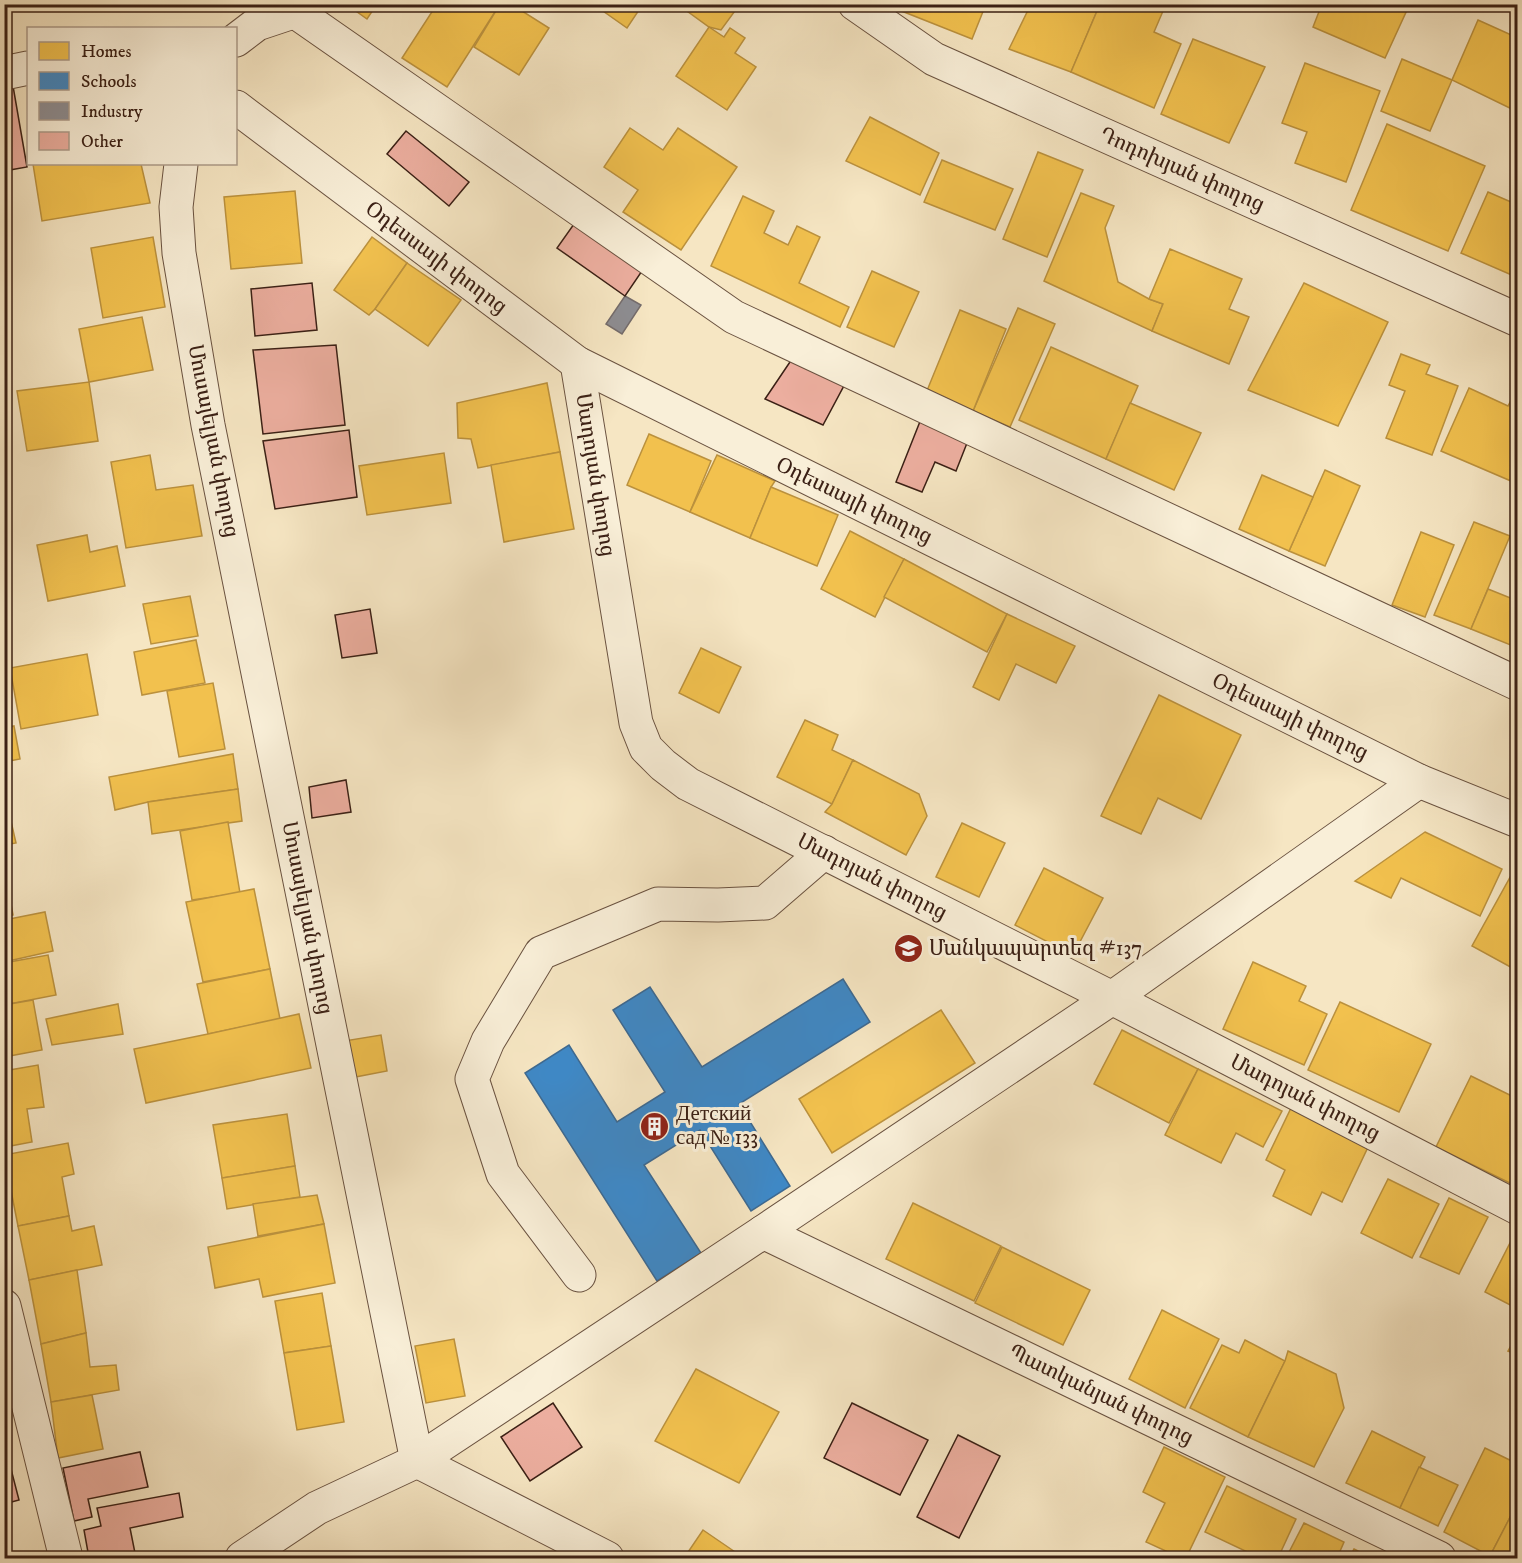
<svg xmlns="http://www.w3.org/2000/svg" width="1522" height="1563" font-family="'IM FELL DW Pica','Noto Serif Armenian',serif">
<rect width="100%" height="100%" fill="#f6e6c3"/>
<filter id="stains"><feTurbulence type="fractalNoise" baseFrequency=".00333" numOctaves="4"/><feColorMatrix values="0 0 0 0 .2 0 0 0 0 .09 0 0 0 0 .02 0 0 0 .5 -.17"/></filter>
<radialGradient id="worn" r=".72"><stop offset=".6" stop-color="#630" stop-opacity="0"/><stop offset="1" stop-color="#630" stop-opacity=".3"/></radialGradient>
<!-- homes -->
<g fill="#f2c14e" stroke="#bb913d" stroke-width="1.5">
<polygon points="346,4 377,4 367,19"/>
<polygon points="437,4 500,4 447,87 402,58"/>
<polygon points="500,4 511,4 549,28 519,75 474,47"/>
<polygon points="593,4 643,4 627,28"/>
<polygon points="681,4 740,4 721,30 709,27 680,6"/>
<polygon points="896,4 986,4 972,39 894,8"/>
<polygon points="1031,4 1100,4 1071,72 1009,49"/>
<polygon points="1100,4 1166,4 1154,32 1181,44 1154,108 1071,72"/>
<polygon points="1322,4 1395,4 1407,10 1385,58 1313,27"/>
<polygon points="1478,20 1518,38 1518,112 1452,80"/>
<polygon points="709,27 724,37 730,28 745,38 735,53 756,67 727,110 676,76"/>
<polygon points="1193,39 1265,67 1229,143 1161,114"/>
<polygon points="1402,59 1452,80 1430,131 1381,111"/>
<polygon points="1305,63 1380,91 1346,182 1295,163 1307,132 1282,123"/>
<polygon points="870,117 939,153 920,195 846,161"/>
<polygon points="1387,124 1485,166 1448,251 1351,210"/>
<polygon points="630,128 663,150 678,128 737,167 681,250 623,212 638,190 604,167"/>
<polygon points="1038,152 1083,170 1047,257 1003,239"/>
<polygon points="942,160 1013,189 995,230 924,202"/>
<polygon points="33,164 141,164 150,203 42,221"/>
<polygon points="295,191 302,263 231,269 224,197"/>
<polygon points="1488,192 1518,205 1518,269 1514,276 1461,253"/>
<polygon points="1081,193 1114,206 1105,228 1118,282 1149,299 1163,304 1152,331 1044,281"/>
<polygon points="743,196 774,211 764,233 788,245 797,226 820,237 799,283 849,307 840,327 711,266"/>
<polygon points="153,237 165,307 103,318 91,248"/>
<polygon points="372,237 407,263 375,309 369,315 334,290"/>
<polygon points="1170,249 1242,279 1229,309 1249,317 1229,364 1152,331 1163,304 1149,299"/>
<polygon points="407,263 461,300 428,346 375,309"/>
<polygon points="872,271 919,292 894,347 847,327"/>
<polygon points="1304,283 1388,322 1338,426 1248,390"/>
<polygon points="1018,308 1055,324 1010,427 973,411"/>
<polygon points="960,310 1006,329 973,411 926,393"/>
<polygon points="142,317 153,370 89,382 79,329"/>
<polygon points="1051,347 1138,386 1106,459 1019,420"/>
<polygon points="1401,354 1430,365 1426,374 1458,386 1432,455 1386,438 1405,391 1389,385"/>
<polygon points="89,382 98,441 27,451 17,391"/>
<polygon points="547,383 560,452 478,468 471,439 458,438 457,403"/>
<polygon points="1469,388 1508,406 1515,393 1518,394 1518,484 1441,451"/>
<polygon points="1130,403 1201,433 1174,490 1106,459"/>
<polygon points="649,434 711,461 690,512 627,485"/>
<polygon points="560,452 574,529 504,542 491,465"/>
<polygon points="444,453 451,503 367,515 359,466"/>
<polygon points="150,455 156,490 193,485 202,536 126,548 111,462"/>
<polygon points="717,455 775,481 771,487 750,538 690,512"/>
<polygon points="1325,470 1360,486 1325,566 1289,551"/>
<polygon points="1262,475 1313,497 1289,551 1239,529"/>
<polygon points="771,487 838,515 817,566 750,538"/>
<polygon points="1474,522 1510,536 1471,629 1434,615"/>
<polygon points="850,531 904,559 875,617 821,589"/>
<polygon points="1421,532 1454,545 1425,617 1392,605"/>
<polygon points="87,535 90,552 117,546 125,586 48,601 37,545"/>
<polygon points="904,559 1007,614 987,652 884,597"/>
<polygon points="1488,589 1518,601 1518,648 1471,629"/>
<polygon points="190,596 198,636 151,644 143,604"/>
<polygon points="1007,614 1075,646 1056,683 1016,664 999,700 973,687"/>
<polygon points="196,640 205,683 142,695 134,652"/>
<polygon points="701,648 741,667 719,713 679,693"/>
<polygon points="87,654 98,715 21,729 10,668"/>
<polygon points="213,683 225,749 179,757 167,691"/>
<polygon points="1159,695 1241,735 1201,819 1158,798 1141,834 1101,816"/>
<polygon points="805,720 838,735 832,750 853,760 832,804 777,777"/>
<polygon points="14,726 20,759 4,762 4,728"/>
<polygon points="233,754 238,789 148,802 115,810 109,777"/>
<polygon points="853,760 919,794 927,816 906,855 825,812 832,804"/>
<polygon points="238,789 242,821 152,834 148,802"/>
<polygon points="4,791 16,843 4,845"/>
<polygon points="228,822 240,893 192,900 180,831"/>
<polygon points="962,823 1005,843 979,897 936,877"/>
<polygon points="1425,832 1502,869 1480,916 1401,878 1391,898 1355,881"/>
<polygon points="1518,863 1518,968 1516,970 1472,946"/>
<polygon points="4,866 13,915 4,917"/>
<polygon points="1044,868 1103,898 1073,955 1015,925"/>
<polygon points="254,889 270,969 203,982 186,902"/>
<polygon points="45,912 53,951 4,962 4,920"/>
<polygon points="48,955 56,995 4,1005 4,963"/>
<polygon points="1253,962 1306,986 1299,1001 1327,1014 1304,1065 1223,1029"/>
<polygon points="270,969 280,1019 208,1034 197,984"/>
<polygon points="33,1000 42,1050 4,1057 4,1005"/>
<polygon points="1340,1002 1431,1044 1399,1112 1308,1070"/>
<polygon points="118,1004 123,1034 52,1045 46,1019"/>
<polygon points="941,1010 975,1063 832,1153 799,1099"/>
<polygon points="299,1014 311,1068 146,1103 134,1049 208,1034"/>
<polygon points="1122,1030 1198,1069 1169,1123 1094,1084"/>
<polygon points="381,1035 387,1071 350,1078 344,1041"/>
<polygon points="38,1065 44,1107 27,1109 32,1142 5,1147 4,1071"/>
<polygon points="1198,1069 1282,1111 1263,1147 1236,1133 1221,1163 1165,1135"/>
<polygon points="1471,1076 1518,1099 1518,1187 1436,1147"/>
<polygon points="1291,1108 1369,1145 1342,1202 1322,1192 1311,1215 1273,1196 1285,1170 1266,1160"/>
<polygon points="287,1114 295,1166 222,1178 213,1125"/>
<polygon points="68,1143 74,1174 62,1177 69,1216 18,1226 4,1155"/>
<polygon points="295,1166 300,1197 227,1209 222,1178"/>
<polygon points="1388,1179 1439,1204 1412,1258 1361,1233"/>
<polygon points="317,1195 324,1224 258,1236 253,1204"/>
<polygon points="1449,1198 1488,1217 1459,1274 1420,1257"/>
<polygon points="913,1203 1001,1246 974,1301 886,1259"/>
<polygon points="69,1216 72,1231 94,1226 102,1265 29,1280 18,1226"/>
<polygon points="324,1224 335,1283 263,1297 259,1279 215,1288 208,1247"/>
<polygon points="1512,1239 1518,1242 1518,1309 1485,1292"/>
<polygon points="1002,1247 1090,1290 1063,1345 975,1303"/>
<polygon points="77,1270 86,1333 41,1344 29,1280"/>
<polygon points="322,1293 331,1346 284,1353 275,1301"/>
<polygon points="1162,1310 1219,1339 1185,1408 1129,1379"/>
<polygon points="86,1333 90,1367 116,1365 119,1390 51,1402 41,1344"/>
<polygon points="1518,1333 1518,1355 1508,1351"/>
<polygon points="454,1339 465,1396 426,1403 415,1346"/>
<polygon points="1245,1340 1285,1361 1248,1437 1190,1408 1222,1345 1239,1353"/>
<polygon points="331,1346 344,1422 297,1430 284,1353"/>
<polygon points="1288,1351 1336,1374 1344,1408 1314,1467 1248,1437 1285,1361"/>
<polygon points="696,1369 779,1412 739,1483 655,1441"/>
<polygon points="92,1395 103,1449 58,1458 51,1402"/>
<polygon points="1372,1431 1425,1457 1400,1508 1346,1483"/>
<polygon points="1164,1447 1225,1477 1186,1558 1181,1558 1146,1542 1165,1503 1143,1492"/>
<polygon points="1485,1448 1518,1464 1518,1502 1490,1556 1444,1532"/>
<polygon points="1419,1467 1458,1485 1438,1526 1400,1508"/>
<polygon points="1227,1486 1296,1519 1278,1558 1260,1558 1205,1532"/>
<polygon points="1518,1502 1518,1558 1494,1558 1490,1556"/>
<polygon points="1304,1523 1344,1542 1337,1558 1286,1558"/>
<polygon points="703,1530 741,1556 739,1558 684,1558"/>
<polygon points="1354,1549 1372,1558 1349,1558"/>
</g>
<!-- schools -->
<polygon fill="#3f88c5" stroke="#3e6990" stroke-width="1.5" points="843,979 870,1022 739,1104 790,1186 751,1211 700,1130 644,1165 701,1253 657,1281 525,1073 569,1045 617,1122 665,1092 613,1010 650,987 702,1067"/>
<!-- industry -->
<polygon fill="#8d8d92" stroke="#746c6c" stroke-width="1.5" points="625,296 641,305 622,334 606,324"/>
<!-- building -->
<g fill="#ecae9f" stroke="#3b2015" stroke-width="1.5">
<polygon points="13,86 27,167 4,171 4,88"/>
<polygon points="406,131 469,182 449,206 387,154"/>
<polygon points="574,224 642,271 625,296 557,248"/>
<polygon points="312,283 317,330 255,336 251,289"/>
<polygon points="336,345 345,425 263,434 253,350"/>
<polygon points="794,356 847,380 823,425 765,399"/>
<polygon points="921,419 969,438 956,471 935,462 922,492 896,482"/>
<polygon points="349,430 357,497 275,509 263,441"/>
<polygon points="370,609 377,653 342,658 335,615"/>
<polygon points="346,780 351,812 312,818 309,787"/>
<polygon points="553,1403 582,1447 530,1481 501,1437"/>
<polygon points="852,1403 928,1440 900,1495 824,1458"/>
<polygon points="958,1435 1000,1456 959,1538 917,1517"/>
<polygon points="4,1442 19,1500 4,1504"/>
<polygon points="140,1452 148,1487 88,1499 92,1517 74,1521 63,1468"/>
<polygon points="179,1493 183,1517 130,1528 136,1558 89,1558 84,1530 101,1526 97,1508"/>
</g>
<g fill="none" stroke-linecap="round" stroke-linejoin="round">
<defs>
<g id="minor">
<polyline points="284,4 734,317 1518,684"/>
<polyline points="855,4 934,59 1518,320"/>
<polyline points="236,40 257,24 293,12"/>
<polyline points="4,73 28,68"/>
<polyline points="236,107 577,363 1419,781 1518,821"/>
<polyline points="181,164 176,207 179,253 208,425 417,1461 607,1558"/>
<polyline points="577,363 636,723 646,748 663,765 688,784 1112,998 1518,1208"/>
<polyline points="763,1232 1439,1558"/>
<polyline points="579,1275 503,1174 472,1079 488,1041 541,953 658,904 718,905 765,903 824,852"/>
<polyline points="4,1306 66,1558"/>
<polyline points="242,1558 317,1508 417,1461 763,1232 1112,998 1419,781"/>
</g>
</defs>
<!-- minor casing -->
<use href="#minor" stroke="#6a5240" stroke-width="35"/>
<!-- minor -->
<use href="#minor" stroke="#f9efd8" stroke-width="33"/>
</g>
<!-- icons -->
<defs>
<symbol id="school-disc" viewBox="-11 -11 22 22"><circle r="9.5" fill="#8f2418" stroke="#f9efd8"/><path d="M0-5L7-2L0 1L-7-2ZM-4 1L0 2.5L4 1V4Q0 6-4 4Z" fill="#fff"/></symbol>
<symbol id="building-disc" viewBox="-11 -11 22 22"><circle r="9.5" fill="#8f2418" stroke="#f9efd8"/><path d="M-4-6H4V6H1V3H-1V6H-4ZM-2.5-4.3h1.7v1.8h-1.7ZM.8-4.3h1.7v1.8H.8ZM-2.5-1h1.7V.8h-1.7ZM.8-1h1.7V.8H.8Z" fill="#fff"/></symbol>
</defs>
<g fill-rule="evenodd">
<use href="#school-disc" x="892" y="932" width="33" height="33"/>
<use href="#building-disc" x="638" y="1110" width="33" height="33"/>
</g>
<g text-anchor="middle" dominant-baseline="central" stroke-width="6" stroke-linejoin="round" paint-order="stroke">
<!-- street labels -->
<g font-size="21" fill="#3b2015" stroke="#f9efd8">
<text transform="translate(1182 170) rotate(24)">Դոդոխյան փողոց</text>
<text transform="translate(436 258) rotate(37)">Օդեսսայի փողոց</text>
<text transform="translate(213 441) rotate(79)">Մուսայելյան փողոց</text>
<text transform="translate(595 475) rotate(81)">Մադոյան փողոց</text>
<text transform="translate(854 501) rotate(26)">Օդեսսայի փողոց</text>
<text transform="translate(1290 717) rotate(26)">Օդեսսայի փողոց</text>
<text transform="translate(872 877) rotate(27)">Մադոյան փողոց</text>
<text transform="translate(307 918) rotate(79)">Մուսայելյան փողոց</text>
<text transform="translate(1305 1098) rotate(27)">Մադոյան փողոց</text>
<text transform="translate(1101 1395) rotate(26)">Պատկանյան փողոց</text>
</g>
<!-- poi labels -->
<g font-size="21" fill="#3b2015" stroke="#f9efd8" text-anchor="start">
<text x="929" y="949">Մանկապարտեզ #137</text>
<text x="676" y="1114">Детский<tspan x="676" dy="24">сад № 133</tspan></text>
</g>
</g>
<!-- margin -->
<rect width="1522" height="1563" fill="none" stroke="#f6e6c3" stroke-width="24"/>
<rect x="6" y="6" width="1510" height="1551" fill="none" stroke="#3b2015" stroke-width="3"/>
<rect x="12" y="12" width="1498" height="1539" fill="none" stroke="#3b2015" stroke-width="1.5"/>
<!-- legend -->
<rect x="27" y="27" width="210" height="138" fill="#f9efd8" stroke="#ad9c8a" stroke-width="1.5"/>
<rect x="39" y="42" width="30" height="18" fill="#f2c14e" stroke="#ad9c8a" stroke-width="1.5"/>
<text x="81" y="57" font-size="18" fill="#3b2015">Homes</text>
<rect x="39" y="72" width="30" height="18" fill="#3f88c5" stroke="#ad9c8a" stroke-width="1.5"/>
<text x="81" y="87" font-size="18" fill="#3b2015">Schools</text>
<rect x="39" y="102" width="30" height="18" fill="#8d8d92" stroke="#ad9c8a" stroke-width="1.5"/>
<text x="81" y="117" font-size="18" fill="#3b2015">Industry</text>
<rect x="39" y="132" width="30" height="18" fill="#ecae9f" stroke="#ad9c8a" stroke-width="1.5"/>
<text x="81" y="147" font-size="18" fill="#3b2015">Other</text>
<rect width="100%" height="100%" filter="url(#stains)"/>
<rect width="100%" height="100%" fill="url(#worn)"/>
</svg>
